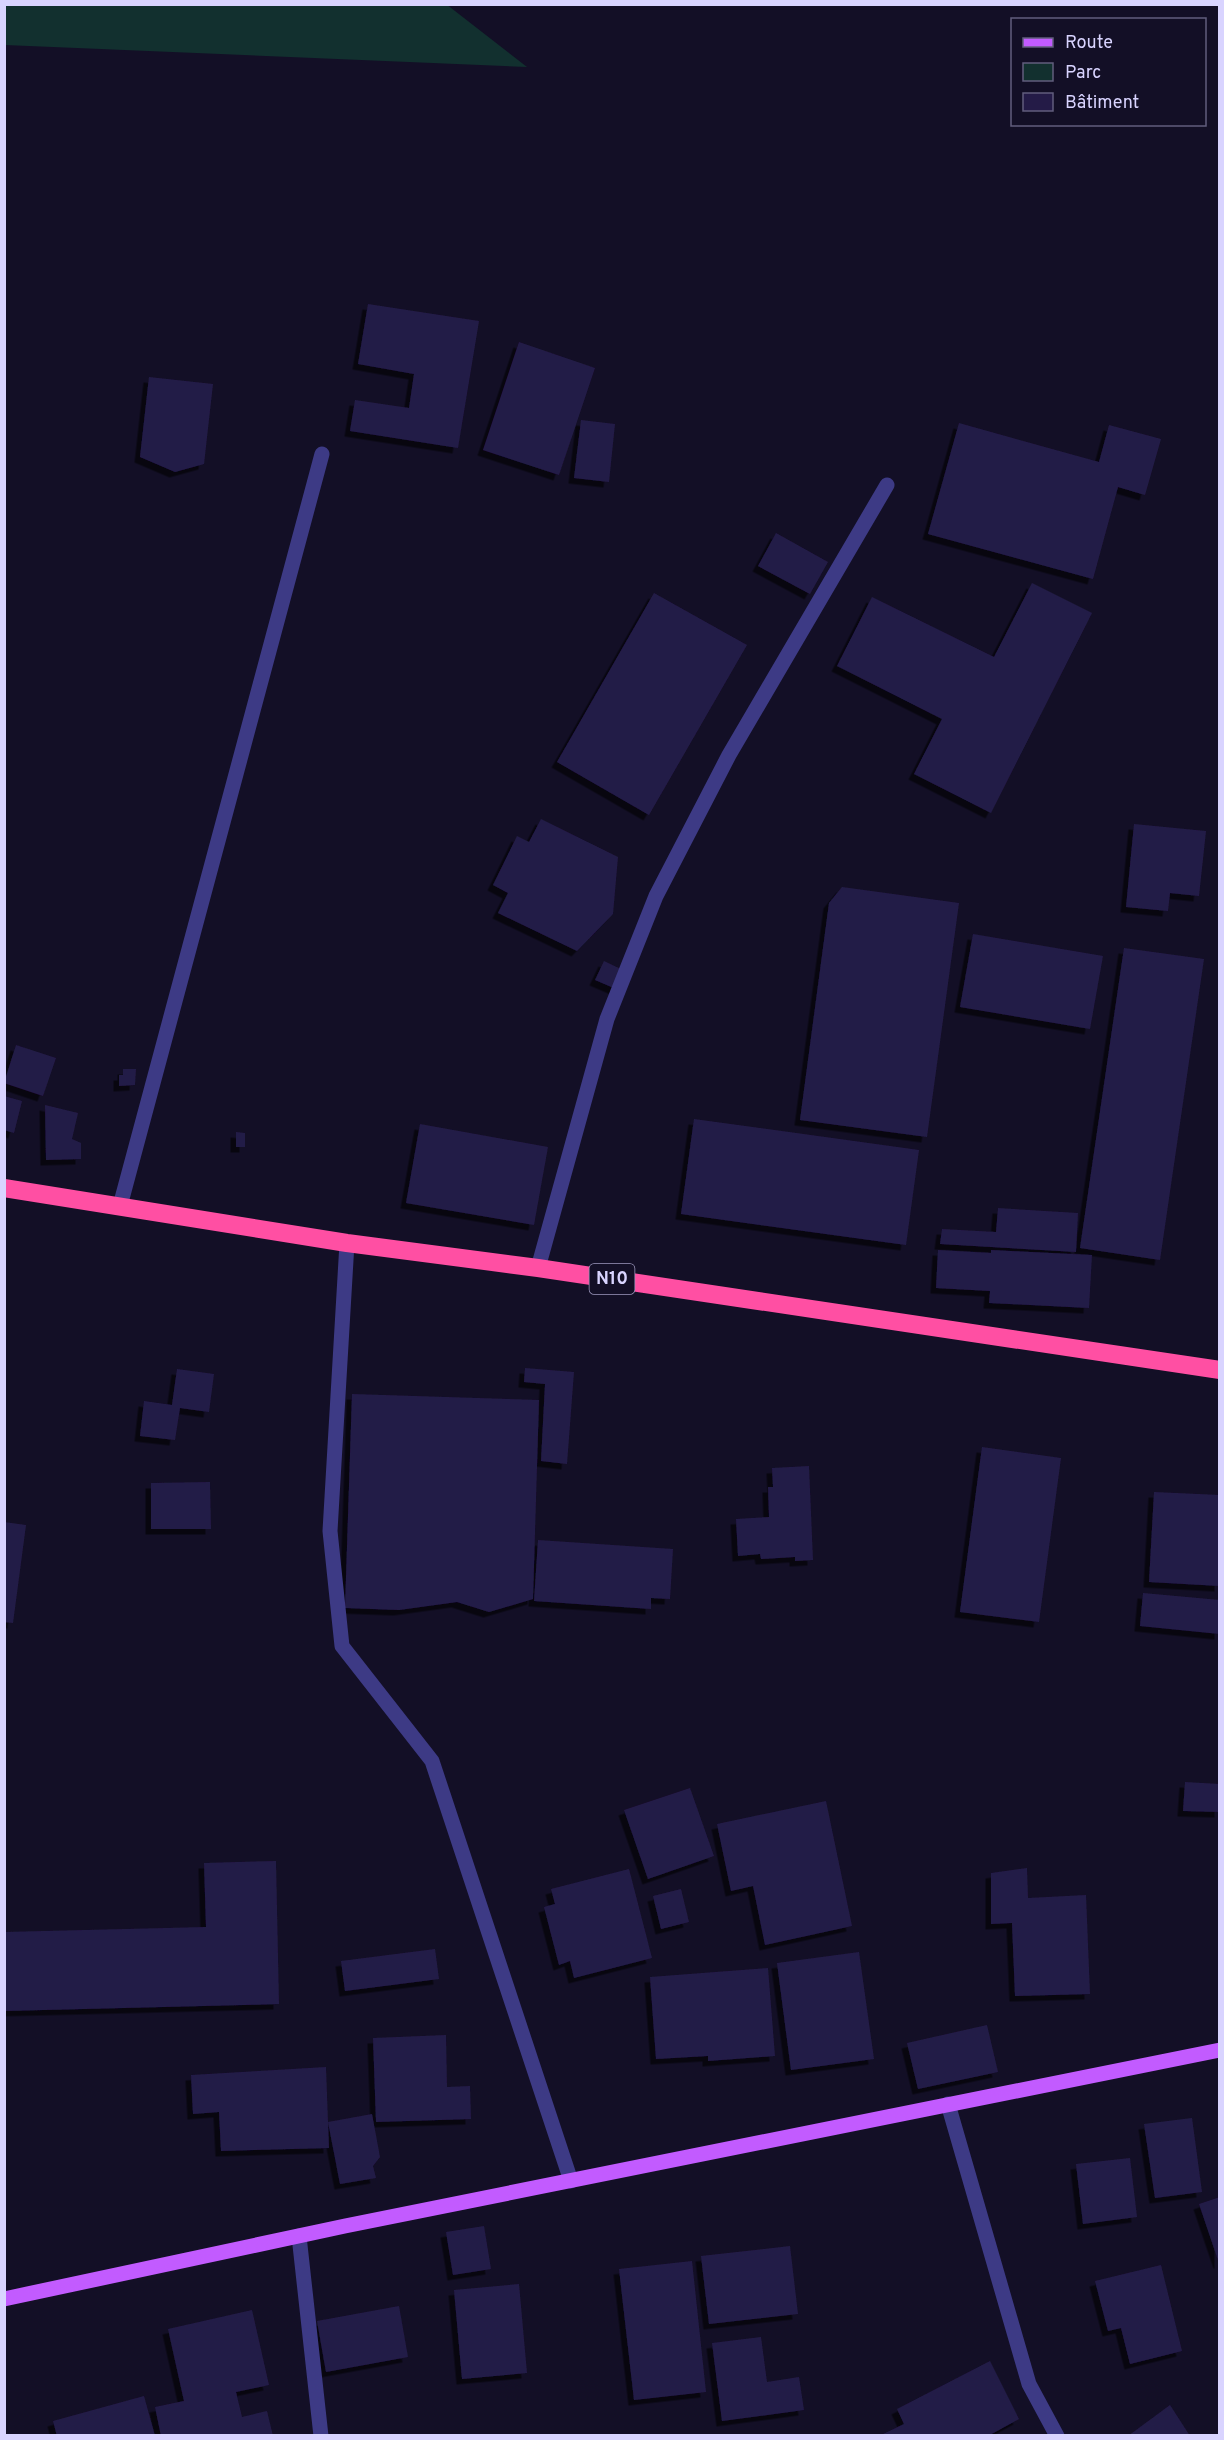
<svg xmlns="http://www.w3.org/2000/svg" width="1224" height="2440" font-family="Overpass,sans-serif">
<defs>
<filter id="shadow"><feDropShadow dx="-5.5" dy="5.5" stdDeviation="0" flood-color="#0009"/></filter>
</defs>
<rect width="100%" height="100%" fill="#130f26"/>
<!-- green -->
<polygon fill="#12302f" points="446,4 527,67 5,45 5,5"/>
<!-- building -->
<g fill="#241b47" filter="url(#shadow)">
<polygon points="368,304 479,321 458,448 350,431 355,400 409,408 414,374 358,364"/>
<polygon points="519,342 595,368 559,475 483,450"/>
<polygon points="149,377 213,384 204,464 175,472 140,457"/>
<polygon points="581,420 615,424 609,482 574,478"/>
<polygon points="959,423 1099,462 1109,425 1161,439 1145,495 1118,487 1093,579 928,534"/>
<polygon points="776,533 828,562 810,594 758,566"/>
<polygon points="1032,583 1092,613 991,813 914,774 942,719 837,666 872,597 994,657"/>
<polygon points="654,593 747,645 649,815 557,762"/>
<polygon points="541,819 618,857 613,914 577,951 498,913 508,893 493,885 517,836 529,842"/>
<polygon points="1134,824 1206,831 1199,896 1170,893 1168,911 1126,907"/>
<polygon points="842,887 959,903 927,1137 800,1120 829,903"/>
<polygon points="973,934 1103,956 1090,1029 960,1007"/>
<polygon points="1124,948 1204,959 1160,1260 1080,1248"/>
<polygon points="604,961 625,971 616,989 595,980"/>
<polygon points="16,1045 56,1058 43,1096 4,1083"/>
<polygon points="123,1069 136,1069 135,1085 119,1086 119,1075 123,1075"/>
<polygon points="4,1096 22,1101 14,1133 4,1130"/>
<polygon points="45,1105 78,1113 72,1139 81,1143 81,1159 46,1160"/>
<polygon points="694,1119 919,1150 906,1245 681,1214"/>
<polygon points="420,1124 548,1147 534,1225 406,1203"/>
<polygon points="236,1132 245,1133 245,1147 236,1147"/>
<polygon points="998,1208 1078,1213 1076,1252 940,1244 942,1229 996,1232"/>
<polygon points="938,1250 991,1253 991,1250 1092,1255 1089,1308 989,1303 990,1291 936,1288"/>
<polygon points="525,1368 574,1372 567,1464 541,1461 545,1384 524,1382"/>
<polygon points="177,1369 214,1374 209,1412 180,1408 175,1440 140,1436 144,1401 172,1405"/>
<polygon points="352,1394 539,1400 533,1599 489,1612 457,1602 399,1610 345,1608"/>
<polygon points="982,1447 1061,1458 1039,1622 960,1612"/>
<polygon points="809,1466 813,1560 795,1561 795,1557 761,1559 760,1554 738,1556 736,1519 769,1517 768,1487 773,1487 772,1468"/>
<polygon points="210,1482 211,1529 151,1529 151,1483"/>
<polygon points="1154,1492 1220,1495 1220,1586 1149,1582"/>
<polygon points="4,1522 26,1525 13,1623 4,1622"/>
<polygon points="538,1540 673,1549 670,1599 651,1598 651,1609 534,1601"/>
<polygon points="1143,1593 1220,1600 1220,1634 1140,1626"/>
<polygon points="1185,1782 1220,1784 1220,1812 1183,1811"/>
<polygon points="690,1788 714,1856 648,1879 624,1810"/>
<polygon points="826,1801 852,1926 765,1945 753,1886 731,1891 717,1824"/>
<polygon points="276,1861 279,2004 4,2011 4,1932 206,1927 204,1863"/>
<polygon points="1027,1868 1028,1898 1086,1895 1090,1994 1015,1996 1012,1923 991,1924 991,1873"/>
<polygon points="629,1869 652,1958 574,1978 570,1961 559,1965 544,1907 555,1904 551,1889"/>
<polygon points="681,1889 689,1922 661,1929 653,1896"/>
<polygon points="435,1949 439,1979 345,1991 341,1961"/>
<polygon points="859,1952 874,2059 791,2070 777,1963"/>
<polygon points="768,1968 775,2056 708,2061 708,2056 656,2059 650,1977"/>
<polygon points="987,2025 998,2072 918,2089 907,2043"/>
<polygon points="446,2035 447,2087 470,2086 471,2119 376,2122 373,2038"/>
<polygon points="326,2067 328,2122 372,2114 380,2157 373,2166 376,2178 340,2184 328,2122 329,2148 221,2151 219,2112 193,2114 191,2075"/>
<polygon points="1192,2118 1202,2192 1155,2198 1144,2124"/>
<polygon points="1130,2158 1137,2217 1083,2224 1076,2164"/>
<polygon points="1220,2197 1220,2263 1219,2263 1199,2204"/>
<polygon points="484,2226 491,2269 453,2275 446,2232"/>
<polygon points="790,2246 798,2314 709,2324 701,2256"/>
<polygon points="692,2261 706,2392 634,2400 619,2269"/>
<polygon points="1161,2265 1182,2351 1130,2364 1121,2328 1108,2331 1095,2281"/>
<polygon points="519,2284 527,2373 462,2379 454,2290"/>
<polygon points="399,2306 408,2357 326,2372 317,2321"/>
<polygon points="252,2310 269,2385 236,2392 242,2417 267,2411 273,2436 161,2436 155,2407 184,2401 168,2329"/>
<polygon points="761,2337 767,2382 799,2377 804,2410 722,2421 712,2343"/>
<polygon points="990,2361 1019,2419 988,2436 879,2436 904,2424 897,2409"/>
<polygon points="144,2396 155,2436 57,2436 53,2421"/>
<polygon points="1170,2405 1190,2436 1128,2436"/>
</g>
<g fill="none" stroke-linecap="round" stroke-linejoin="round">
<!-- minor -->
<g stroke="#3d3a85" stroke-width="15">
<polyline points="120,1206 322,454"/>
<polyline points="347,1243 330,1531 342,1646 432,1761 571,2181"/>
<polyline points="538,1268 607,1019 656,896 729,755 887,485"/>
<polyline points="948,2104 1029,2384 1057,2436"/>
<polyline points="299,2236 321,2436"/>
</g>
<!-- major -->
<polyline stroke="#c25bff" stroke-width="15" points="4,2299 345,2226 1220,2050"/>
<!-- highway -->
<polyline stroke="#ff4fa3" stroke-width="18" points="4,1188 347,1243 538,1268 1220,1370"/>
</g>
<g text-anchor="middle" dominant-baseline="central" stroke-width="4.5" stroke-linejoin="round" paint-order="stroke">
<!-- shield labels -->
<rect fill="#130f26" stroke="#9e99be" stroke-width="1.5" x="589.5" y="1264" width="45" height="30" rx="4.5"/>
<g font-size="18" font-weight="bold" fill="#d9d4ff">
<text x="612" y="1279">N10</text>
</g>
</g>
<!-- border -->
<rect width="1224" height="2440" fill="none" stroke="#d9d4ff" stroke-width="12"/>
<!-- legend -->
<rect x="1011" y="18" width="195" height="108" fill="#130f26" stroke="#625e7d" stroke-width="1.5"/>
<rect x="1023" y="38" width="30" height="9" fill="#c25bff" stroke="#625e7d" stroke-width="1.5"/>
<text x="1065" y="48" font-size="18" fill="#d9d4ff">Route</text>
<rect x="1023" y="63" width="30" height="18" fill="#12302f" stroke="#625e7d" stroke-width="1.5"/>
<text x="1065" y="78" font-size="18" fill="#d9d4ff">Parc</text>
<rect x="1023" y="93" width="30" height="18" fill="#241b47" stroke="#625e7d" stroke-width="1.5"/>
<text x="1065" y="108" font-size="18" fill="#d9d4ff">Bâtiment</text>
</svg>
